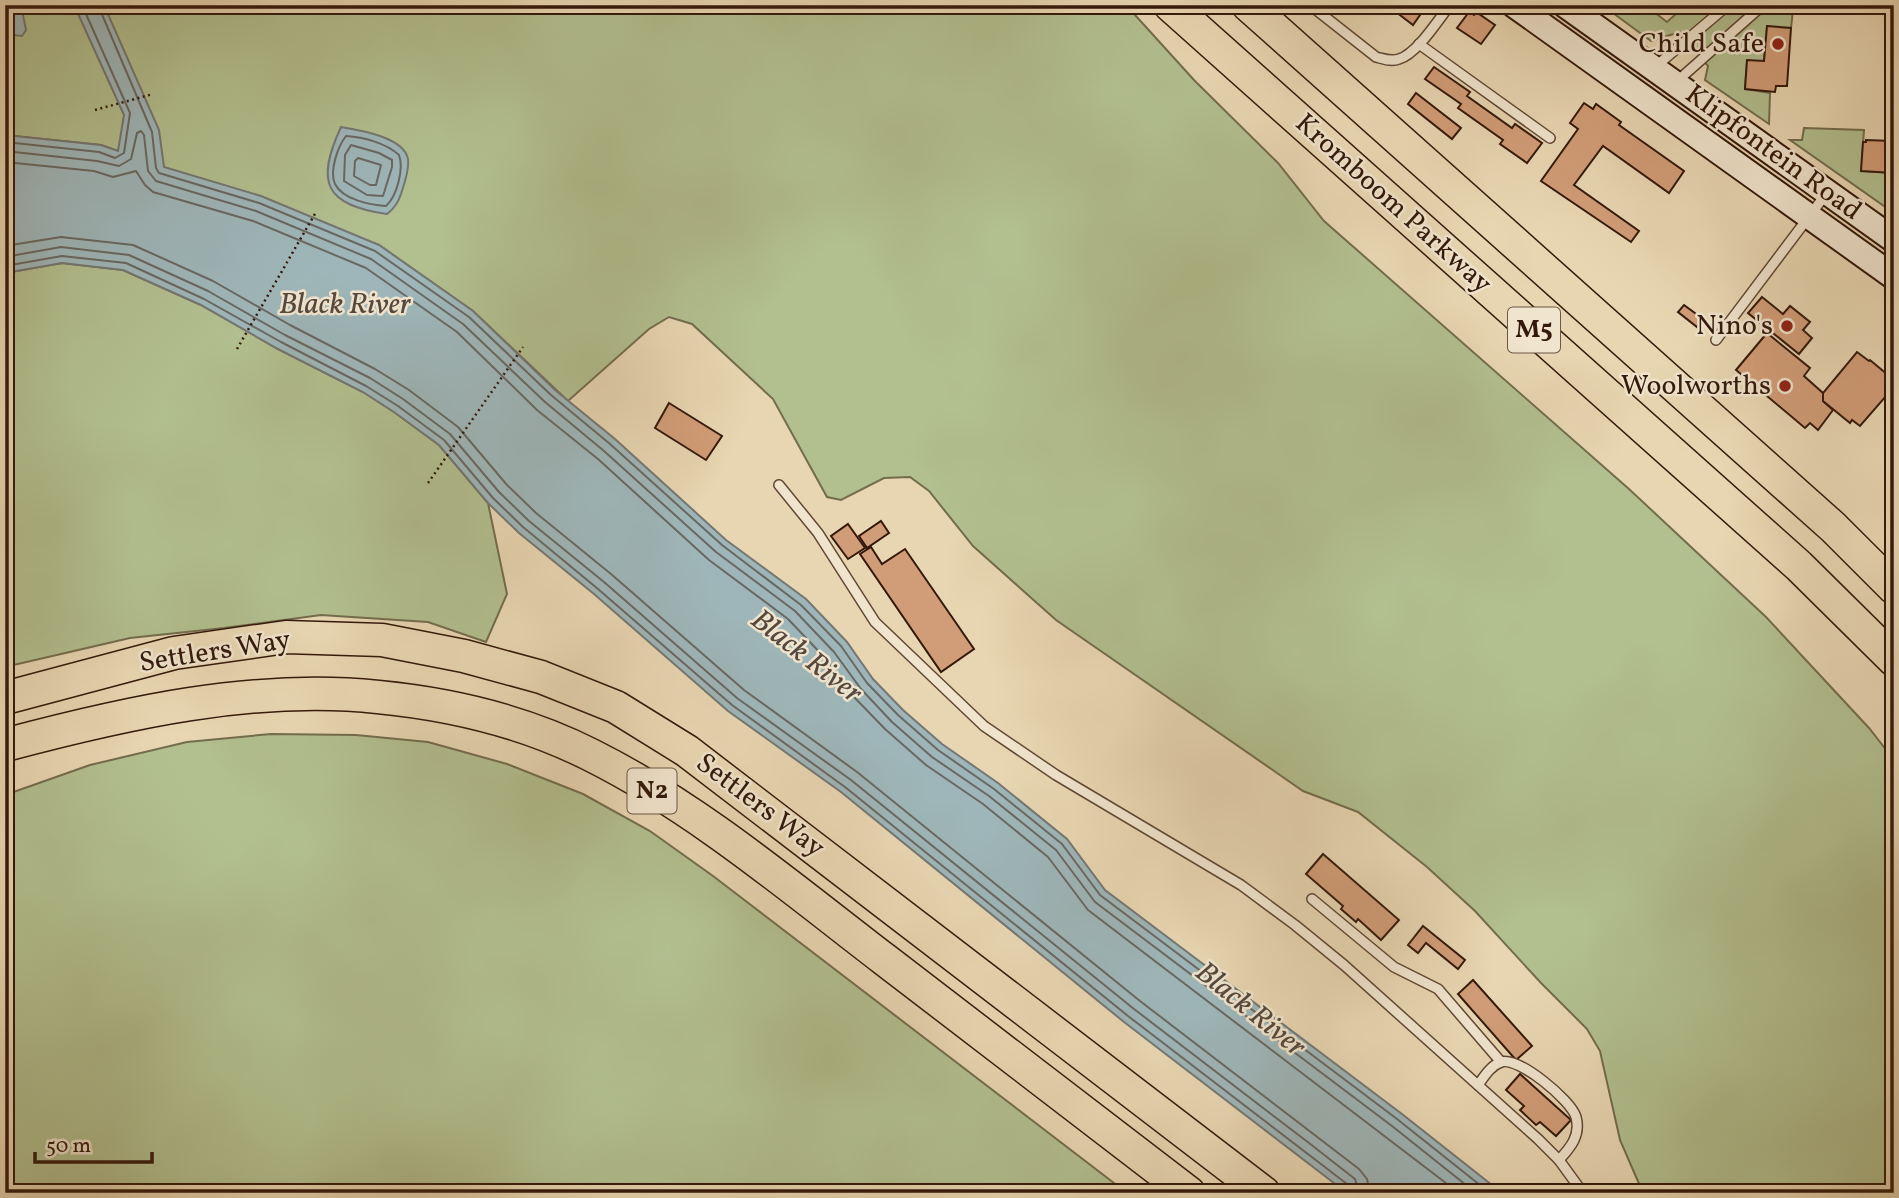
<svg xmlns="http://www.w3.org/2000/svg" width="1899" height="1198" font-family="Vollkorn,serif">
<rect width="100%" height="100%" fill="#e8d6b2"/>
<filter id="stains"><feTurbulence type="fractalNoise" baseFrequency=".00286" numOctaves="4"/><feColorMatrix values="0 0 0 0 .2 0 0 0 0 .09 0 0 0 0 .02 0 0 0 .5 -.17"/></filter>
<radialGradient id="worn" r=".72"><stop offset=".6" stop-color="#630" stop-opacity="0"/><stop offset="1" stop-color="#630" stop-opacity=".3"/></radialGradient>
<!-- green -->
<g fill="#b2bf8f" stroke="#736c4d" stroke-width="2">
<polygon points="5,5 1126,5 1194,80 1278,163 1324,221 1629,489 1766,617 1869,728 1894,760 1894,1193 1643,1193 1620,1140 1600,1051 1587,1029 1541,983 1475,911 1427,867 1358,812 1303,791 1056,620 973,546 929,491 910,477 884,478 841,500 827,497 773,399 692,324 669,317 649,329 568,401 473,311 379,245 101,145 5,135"/>
<polygon points="1602,5 1645,5 1667,22 1686,5 1797,5 1793,10 1791,28 1767,27 1764,61 1747,61 1745,89 1770,93 1769,124 1705,80 1708,66 1680,32 1651,41"/>
<polygon points="1804,128 1864,130 1861,171 1894,173 1894,213 1790,140 1802,140"/>
<polygon points="62,263 123,270 201,305 278,349 363,392 394,412 439,445 488,503 507,594 486,642 428,622 321,615 224,628 130,638 5,667 5,273"/>
<polygon points="271,734 356,735 428,742 507,764 583,794 650,831 713,876 1127,1193 5,1193 5,795 90,765 187,742"/>
</g>
<!-- water -->
<g fill="#9eb6b9" stroke="#747773" stroke-width="2">
<polygon points="5,5 21,5 26,30 22,36 5,34"/>
<polygon points="74,5 104,5 159,130 164,167 261,196 379,245 473,311 555,390 615,439 726,540 806,599 847,642 873,679 903,710 942,744 998,783 1067,839 1105,890 1402,1114 1502,1193 1347,1193 1124,1022 841,792 728,711 594,594 519,533 488,503 439,445 394,412 363,392 278,349 201,305 123,270 62,263 5,273 5,135 101,145 118,151 124,115"/>
<path d="M 341,127 C 359,130 404,137 408,159 C 409,166 407,174 405,181 C 401,194 399,205 387,214 C 325,205 315,183 341,127 Z"/>
</g>
<g fill="none" stroke-linecap="round" stroke-linejoin="round">
<!-- shore -->
<g stroke="#696862" stroke-width="2">
<polyline points="98,5 152,132 156,168 159,173 259,203 375,251 469,317 551,395 610,444 722,545 801,605 841,646 867,683 898,715 938,750 994,789 1062,844 1100,895 1397,1119 1490,1193"/>
<path d="M 346,136 C 363,137 386,143 399,155 C 404,169 397,196 386,206 C 371,205 343,200 335,184 C 329,171 338,146 346,136 Z"/>
<polyline points="5,142 99,152 115,158 124,153 130,113 82,5"/>
<polygon points="351,145 379,153 392,160 392,167 383,196 367,195 344,181 345,155"/>
<polyline points="5,151 97,161 119,166 131,159 137,133 141,131 144,135 148,171 156,181 256,211 371,259 463,324 545,402 604,451 716,552 795,611 834,652 861,689 892,722 932,757 989,796 1056,850 1095,902 1392,1126 1476,1193"/>
<polygon points="358,158 381,165 376,185 370,185 354,176 355,161"/>
<polyline points="5,162 94,171 113,177 136,171 145,185 153,192 253,221 366,268 457,332 537,410 598,459 709,560 788,619 826,659 853,696 885,729 926,765 983,804 1048,857 1088,910 1459,1193"/>
<polyline points="5,246 61,237 133,245 213,281 290,325 375,369 409,390 458,427 507,485 536,513 611,574 744,690 857,772 1140,1001 1359,1169 1367,1179 1370,1193"/>
<polyline points="5,257 61,247 129,255 208,291 285,335 370,378 403,399 450,434 499,492 529,521 604,582 737,698 851,780 1134,1009 1309,1143 1355,1179 1359,1193"/>
<polyline points="5,266 62,256 126,263 204,299 281,342 366,386 398,406 444,440 493,498 523,527 598,589 732,705 845,787 1128,1016 1347,1184 1350,1193"/>
</g>
</g>
<!-- building -->
<g fill="#d19d78" stroke="#34190b" stroke-width="2">
<polygon points="1387,5 1427,5 1413,25"/>
<polygon points="1469,12 1474,15 1476,12 1495,25 1481,44 1457,28"/>
<polygon points="1767,26 1791,28 1787,86 1776,86 1775,92 1745,89 1747,60 1764,61"/>
<polygon points="1434,67 1470,92 1467,96 1512,128 1515,124 1542,143 1527,163 1500,144 1503,140 1458,108 1461,104 1425,79"/>
<polygon points="1416,93 1461,128 1452,139 1408,104"/>
<polygon points="1584,103 1593,109 1596,104 1621,122 1619,125 1684,171 1669,193 1603,146 1574,185 1639,231 1631,242 1541,181 1578,129 1570,123"/>
<polygon points="1866,140 1892,141 1894,173 1861,171 1863,142 1866,142"/>
<polygon points="1762,297 1783,314 1790,306 1810,322 1803,330 1812,338 1799,354 1748,313"/>
<polygon points="1684,305 1703,319 1697,327 1678,312"/>
<polygon points="1767,333 1810,368 1804,376 1823,393 1823,401 1833,410 1818,430 1810,423 1805,428 1736,370"/>
<polygon points="1857,352 1869,361 1870,360 1894,380 1894,387 1860,426 1852,420 1850,423 1823,401 1823,393"/>
<polygon points="669,403 722,436 706,460 655,428"/>
<polygon points="881,521 889,533 867,548 859,536"/>
<polygon points="848,524 865,548 848,559 831,536"/>
<polygon points="871,547 882,564 905,549 974,649 941,672 860,554"/>
<polygon points="1323,854 1399,920 1381,940 1358,919 1356,922 1341,909 1343,906 1306,874"/>
<polygon points="1423,926 1465,960 1458,969 1426,943 1418,953 1408,945"/>
<polygon points="1473,980 1532,1046 1516,1060 1458,994"/>
<polygon points="1520,1074 1571,1120 1556,1136 1540,1122 1536,1125 1520,1110 1524,1106 1506,1090"/>
</g>
<g fill="none" stroke-linecap="round" stroke-linejoin="round">
<defs>
<g id="lane">
<path d="M 1310,5 L 1376,57 C 1384,59 1391,62 1399,59 C 1417,54 1438,20 1450,5"/>
<polyline points="1419,44 1550,138"/>
<polyline points="1655,67 1728,5"/>
<polyline points="1675,83 1763,5"/>
<polyline points="1716,340 1826,194"/>
<polyline points="779,485 818,533 875,622 984,726 1056,775 1241,885 1295,925 1344,965 1538,1139 1559,1160 1583,1193"/>
<polyline points="1312,899 1394,967 1438,989 1501,1062"/>
<path d="M 1478,1085 C 1484,1077 1490,1066 1501,1062 C 1518,1056 1571,1100 1576,1117 C 1581,1136 1570,1148 1559,1160"/>
</g>
<g id="secondary">
<polyline points="1514,5 1894,277"/>
<polyline points="1565,5 1894,240"/>
</g>
<g id="highway">
<polyline points="1170,5 1799,566 1894,660"/>
<polyline points="1248,5 1833,527 1894,588"/>
<polyline points="5,698 174,653 286,637 382,640 464,656 541,677 616,707 687,751 1264,1193"/>
<path d="M 5,745 C 125,713 253,684 378,697 C 450,704 526,722 591,755 C 697,808 790,887 884,959 C 985,1037 1087,1115 1189,1193"/>
</g>
</defs>
<!-- lane casing -->
<use href="#lane" stroke="#614835" stroke-width="12"/>
<!-- secondary casing -->
<use href="#secondary" stroke="#34190b" stroke-width="28"/>
<!-- highway casing -->
<use href="#highway" stroke="#34190b" stroke-width="35"/>
<!-- path -->
<g stroke="#34190b" stroke-width="2.5" stroke-dasharray="2 3.5" stroke-linecap="butt">
<polyline points="95,110 153,94"/>
<polyline points="237,349 316,212"/>
<polyline points="428,483 523,347"/>
</g>
<!-- lane -->
<use href="#lane" stroke="#f0e4cd" stroke-width="9"/>
<!-- secondary -->
<use href="#secondary" stroke="#f0e4cd" stroke-width="24"/>
<!-- highway -->
<use href="#highway" stroke="#e8d6b2" stroke-width="32"/>
</g>
<!-- markers -->
<g fill="#8f2418" stroke="#f0e4cd" stroke-width="2.5">
<circle cx="1778" cy="44" r="7"/>
<circle cx="1787" cy="326" r="7"/>
<circle cx="1785" cy="386" r="7"/>
</g>
<g text-anchor="middle" dominant-baseline="central" stroke-width="5" stroke-linejoin="round" paint-order="stroke">
<!-- shield labels -->
<g fill="#f0e4cd" stroke="#6c5645" stroke-width="2">
<rect x="1508" y="307.5" width="52" height="45" rx="5"/>
<rect x="627.5" y="768.5" width="49" height="45" rx="5"/>
</g>
<g font-size="26" font-weight="bold" fill="#34190b">
<text x="1534" y="330">M5</text>
<text x="652" y="791">N2</text>
</g>
<!-- poi labels -->
<g font-size="28" fill="#34190b" stroke="#f0e4cd" text-anchor="end">
<text x="1764" y="44">Child Safe</text>
<text x="1773" y="326">Nino's</text>
<text x="1771" y="386">Woolworths</text>
</g>
<!-- street labels -->
<g font-size="28" fill="#34190b" stroke="#f0e4cd">
<text transform="translate(1773 153) rotate(36)">Klipfontein Road</text>
<text transform="translate(1393 204) rotate(42)">Kromboom Parkway</text>
<text transform="translate(215 652) rotate(-9)">Settlers Way</text>
<text transform="translate(760 806) rotate(37)">Settlers Way</text>
</g>
<!-- water labels -->
<g font-size="30" font-style="italic" fill="#54483f" stroke="#f0e4cd">
<text x="345" y="305">Black River</text>
<text transform="translate(806 657) rotate(38)">Black River</text>
<text transform="translate(1250 1010) rotate(39)">Black River</text>
</g>
</g>
<!-- margin -->
<rect width="1899" height="1198" fill="none" stroke="#e8d6b2" stroke-width="28"/>
<rect x="7" y="7" width="1885" height="1184" fill="none" stroke="#34190b" stroke-width="3.5"/>
<rect x="14" y="14" width="1871" height="1170" fill="none" stroke="#34190b" stroke-width="2"/>
<!-- scale -->
<path d="M35 1152v10h117v-10" fill="none" stroke="#34190b" stroke-width="3.5"/>
<text x="46" y="1152" font-size="21" fill="#34190b" stroke="#f0e4cd" stroke-width="5" paint-order="stroke">50 m</text>
<rect width="100%" height="100%" filter="url(#stains)"/>
<rect width="100%" height="100%" fill="url(#worn)"/>
</svg>
